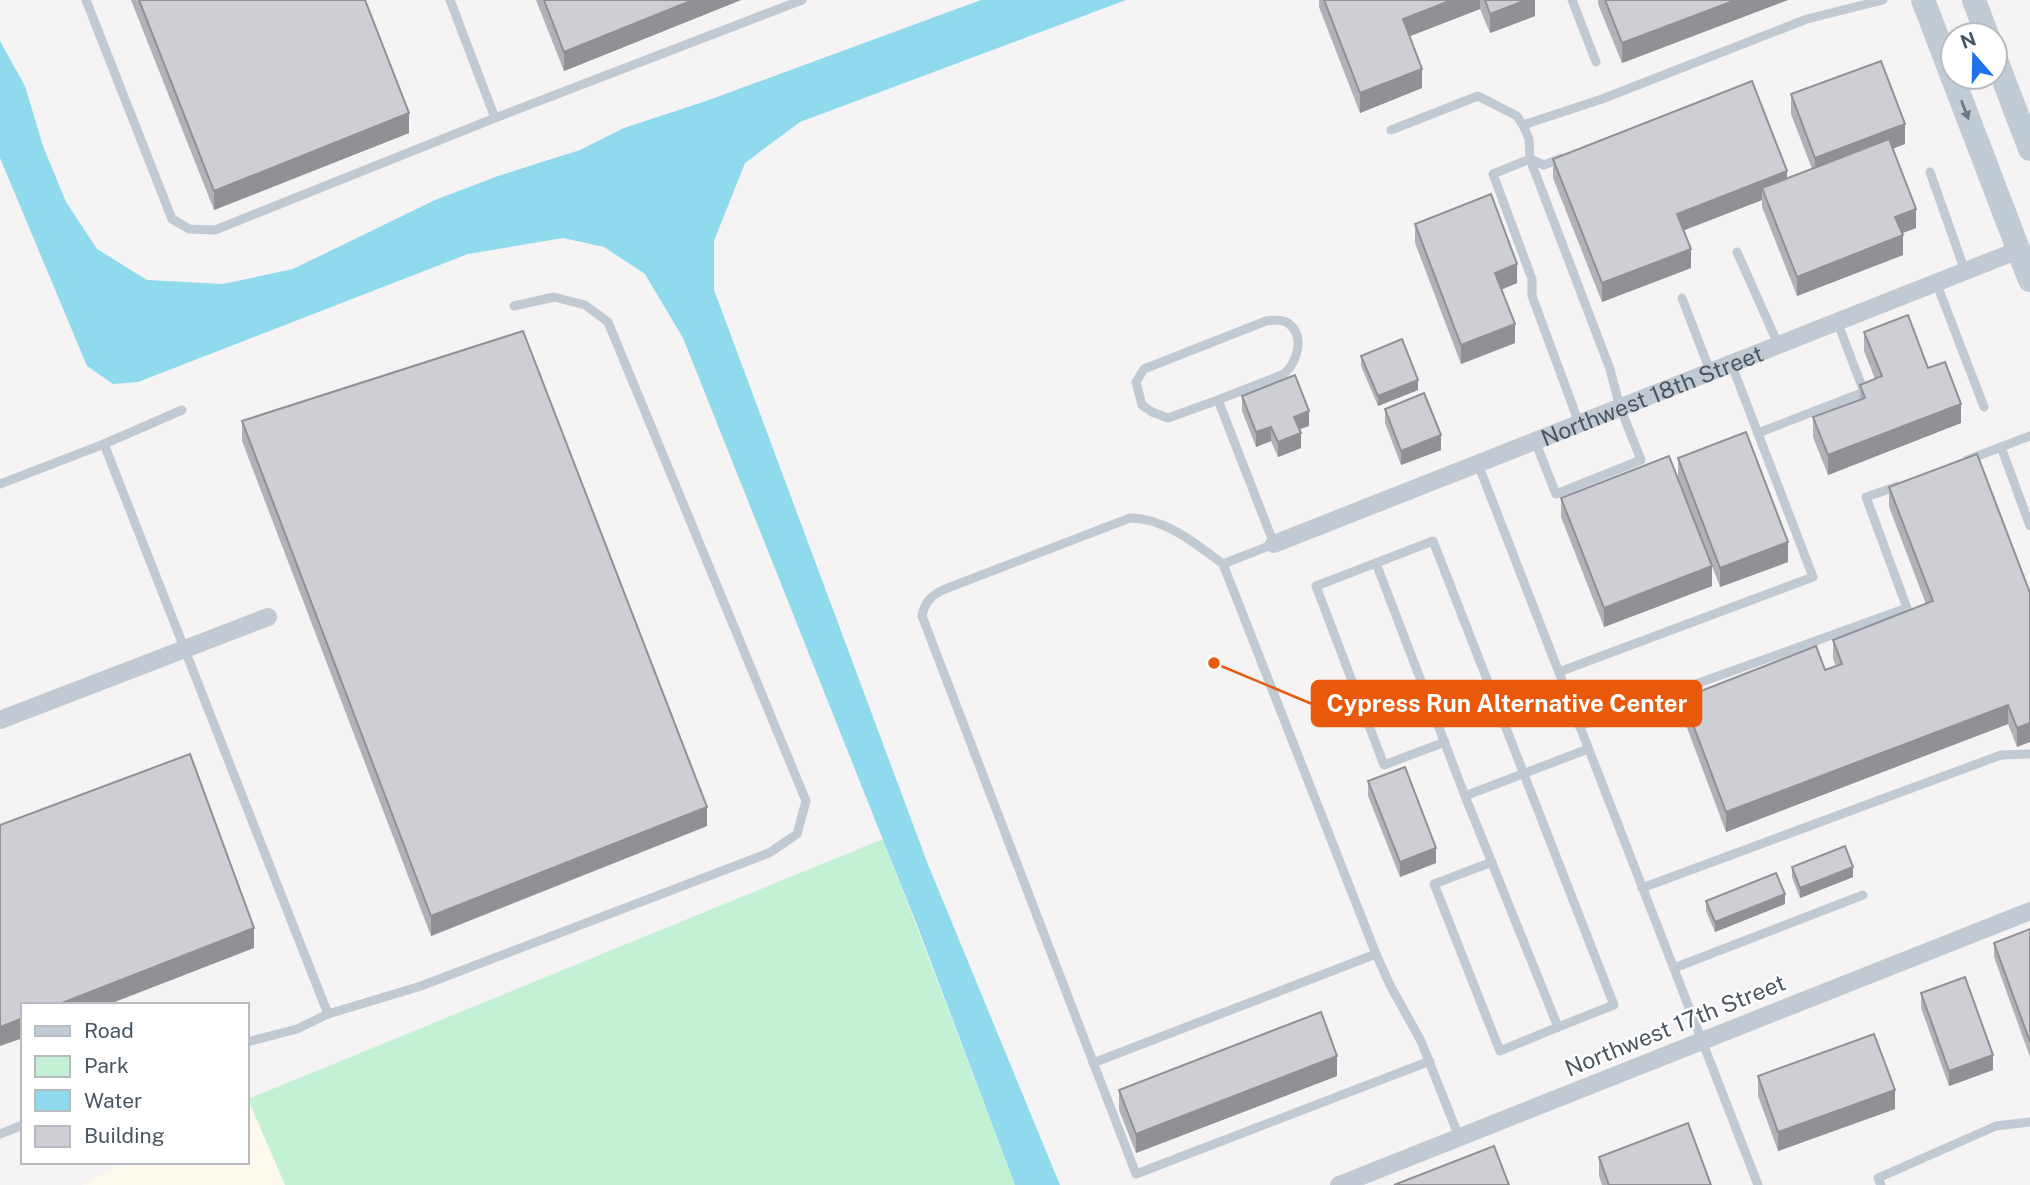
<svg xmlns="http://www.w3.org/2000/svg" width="2030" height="1185" font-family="'Public Sans',sans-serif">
<rect width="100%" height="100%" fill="#f5f3f3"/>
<!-- commercial -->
<polygon fill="#fdf9ef" points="248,1099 287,1185 81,1185 125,1162 247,1162 247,1100"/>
<!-- green -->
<polygon fill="#c3f1d5" points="883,839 1015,1185 285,1185 248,1099"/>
<!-- water -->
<polygon fill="#90daee" points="981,0 1126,0 800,122 745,163 714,241 714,290 927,862 1060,1185 1015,1185 917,925 683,338 645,274 604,247 563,238 468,254 138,382 113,384 87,366 0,158 0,41 25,86 43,146 66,202 97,249 147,280 223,284 293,269 435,200 498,176 580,150 624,128 706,101"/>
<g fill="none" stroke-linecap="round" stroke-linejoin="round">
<!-- lane -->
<g stroke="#c1cad2" stroke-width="9">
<polyline points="86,0 172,219 189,229 215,230 495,118 802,0"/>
<polyline points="450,0 495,118"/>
<polyline points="1572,0 1596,62"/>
<polyline points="1523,125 1529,139 1530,159 1610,369 1620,407 1641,460 1556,494 1535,441"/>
<polyline points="1391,130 1478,96 1517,116 1523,125 1602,99 1807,19 1883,0"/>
<polyline points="1562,158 1544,165 1530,159 1493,174 1532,279 1532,296 1579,423"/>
<polyline points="1930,172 1965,271"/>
<polyline points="1737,252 1778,344"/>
<polyline points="1936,282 1984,407"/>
<polyline points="1682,298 1710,371"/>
<path d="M 1218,400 L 1168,418 L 1152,412 L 1142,405 L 1136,382 L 1144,369 L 1266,321 C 1273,320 1282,319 1288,323 C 1306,336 1297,362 1284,374 L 1218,400 L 1274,544 L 1223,564 L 1376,954 L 1390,985 L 1421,1041 L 1459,1137"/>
<polyline points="1758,433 1864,392 1837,321"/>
<polyline points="2030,436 2001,447 2030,526"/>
<polyline points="104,444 328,1014"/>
<polyline points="1967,460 2001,447"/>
<polyline points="1478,464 1758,1185"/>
<polyline points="0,484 104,444 182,410"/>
<polyline points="1376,563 1316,586 1384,765 1445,742"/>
<path d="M 1223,564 C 1196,544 1165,518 1130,518 L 945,589 C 932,595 925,601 922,616 L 1136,1174 L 1430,1061"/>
<polyline points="1559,672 1813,577 1731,363"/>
<polyline points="1579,726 1907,608 1866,497 1898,486"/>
<polyline points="1465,796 1558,1027 1614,1005 1433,541 1376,563 1465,796 1588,749"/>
<polyline points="1492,862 1434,884 1500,1051 1558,1027"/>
<polyline points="1642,888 2001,755 2030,754"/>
<polyline points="1674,968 1863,895"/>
<polyline points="247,1042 297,1029 328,1014 421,986 769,853 797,834 806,801 608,322 585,305 554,297 514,306"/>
<polyline points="1093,1063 1376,954"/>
<polyline points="0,1134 23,1125"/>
<polyline points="1881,1185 1878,1178 1996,1126 2030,1122"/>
</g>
<!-- street -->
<g stroke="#c1cad2" stroke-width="18">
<path id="s1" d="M 1274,544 L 2019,250"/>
<polyline points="0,720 268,617"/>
<polyline points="1339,1185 2030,911"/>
</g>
<!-- secondary -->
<g stroke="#c1cbd6" stroke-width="24">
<polyline points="1923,0 2030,280"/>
<polyline points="1974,0 1987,35"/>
<polyline points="1995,57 2030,149"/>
</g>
</g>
<!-- wall -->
<g fill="#b0b2b7">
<polygon points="131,0 365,0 409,133 214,210"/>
<polygon points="536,0 741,0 564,71"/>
<polygon points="1319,0 1535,0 1535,16 1490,33 1480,9 1409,36 1422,88 1360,113 1319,7"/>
<polygon points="1598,0 1788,0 1622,63 1598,4"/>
<polygon points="1791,94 1905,144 1892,149 1916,228 1902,233 1903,255 1797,296 1762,207 1762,200 1684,230 1691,268 1602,302 1553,178 1553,159 1787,178 1812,169 1791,114"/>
<polygon points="1415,224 1517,283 1501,290 1515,343 1461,364 1415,243"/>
<polygon points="1864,332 1928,368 1961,423 1828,475 1813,437 1813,417 1860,399 1860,385 1875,379 1864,351"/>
<polygon points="1361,356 1418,390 1378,406 1361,366"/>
<polygon points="1242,396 1309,426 1300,429 1301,448 1278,457 1271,441 1256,447 1242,411"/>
<polygon points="1385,409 1441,450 1401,465 1385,423"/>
<polygon points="242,421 707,826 431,936 242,441"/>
<polygon points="1678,458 1788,562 1720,587 1678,477"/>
<polygon points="1889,487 2030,593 2017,747 2008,724 1726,832 1683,717 1683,698 1825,670 1836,666 1833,659 1833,640 1926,604 1889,507"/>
<polygon points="1561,498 1712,586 1604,627 1561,517"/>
<polygon points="1368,781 1436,863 1400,877 1368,796"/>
<polygon points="1792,867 1853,877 1800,898 1792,877"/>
<polygon points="1706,901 1785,904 1715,932 1706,911"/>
<polygon points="2030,929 2030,1057 1994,957 1994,943"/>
<polygon points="1921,993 1993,1070 1949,1086 1921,1008"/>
<polygon points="1337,1076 1136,1153 1119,1110 1119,1090"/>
<polygon points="1758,1076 1895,1109 1778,1151 1758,1096"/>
<polygon points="1599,1157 1711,1185 1602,1185 1599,1176"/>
</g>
<!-- shaded-wall -->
<g fill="#909195">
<polygon points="693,0 741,0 564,71 564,52"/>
<polygon points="1452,0 1480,0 1480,9 1403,39 1403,19"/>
<polygon points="1526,0 1535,0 1535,16 1490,33 1490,14"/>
<polygon points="1736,0 1788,0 1622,63 1622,43"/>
<polygon points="1422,69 1422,88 1360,113 1360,93"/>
<polygon points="409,113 409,133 214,210 214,191"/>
<polygon points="1905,124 1905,144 1815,178 1815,158"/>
<polygon points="1787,171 1787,190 1762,188 1762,200 1677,233 1677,214"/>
<polygon points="1916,209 1916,228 1895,236 1895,217"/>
<polygon points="1903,235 1903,255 1797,296 1797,277"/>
<polygon points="1691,249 1691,268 1602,302 1602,283"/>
<polygon points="1517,264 1517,283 1495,292 1495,273"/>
<polygon points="1515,324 1515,343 1461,364 1461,345"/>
<polygon points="1418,380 1418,390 1378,406 1378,396"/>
<polygon points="1961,404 1961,423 1828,475 1828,455"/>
<polygon points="1309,411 1309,426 1294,431 1294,417"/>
<polygon points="1271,427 1271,441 1256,447 1256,432"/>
<polygon points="1301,433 1301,448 1278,457 1278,442"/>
<polygon points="1441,435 1441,450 1401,465 1401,451"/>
<polygon points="1788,542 1788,562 1720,587 1720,568"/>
<polygon points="1712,566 1712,586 1604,627 1604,608"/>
<polygon points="2008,705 2008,724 1726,832 1726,812"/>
<polygon points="2030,723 2030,742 2017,747 2017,728"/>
<polygon points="707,807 707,826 431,936 431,916"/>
<polygon points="1436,848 1436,863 1400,877 1400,862"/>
<polygon points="1853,867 1853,877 1800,898 1800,888"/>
<polygon points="1785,894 1785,904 1715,932 1715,922"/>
<polygon points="254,928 254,948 107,1005 57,1005"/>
<polygon points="23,1018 23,1038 0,1046 0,1027"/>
<polygon points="1993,1055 1993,1070 1949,1086 1949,1071"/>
<polygon points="1337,1056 1337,1076 1136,1153 1136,1134"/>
<polygon points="1895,1090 1895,1109 1778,1151 1778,1132"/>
</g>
<!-- building -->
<g fill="#cdcfd5" stroke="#909195" stroke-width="2">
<polygon points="139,0 365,0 409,113 214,191"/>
<polygon points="544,0 693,0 564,52"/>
<polygon points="1324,0 1452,0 1403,19 1422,69 1360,93"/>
<polygon points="1485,0 1526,0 1490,14"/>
<polygon points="1605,0 1736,0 1622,43"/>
<polygon points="1881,61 1905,124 1815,158 1791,94"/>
<polygon points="1752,81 1787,171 1677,214 1691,249 1602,283 1553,159"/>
<polygon points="1889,139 1916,209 1895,217 1903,235 1797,277 1762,188"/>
<polygon points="1491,194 1517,264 1495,273 1515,324 1461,345 1415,224"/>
<polygon points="1908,315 1928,368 1945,362 1961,404 1828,455 1813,417 1865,398 1860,385 1882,376 1864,332"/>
<polygon points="523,331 707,807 431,916 242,421"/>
<polygon points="1402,339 1418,380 1378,396 1361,356"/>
<polygon points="1295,375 1309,411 1294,417 1301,433 1278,442 1271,427 1256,432 1242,396"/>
<polygon points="1424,393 1441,435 1401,451 1385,409"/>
<polygon points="1746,432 1788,542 1720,568 1678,458"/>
<polygon points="1977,454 2030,593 2030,723 2017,728 2008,705 1726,812 1683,698 1816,646 1825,670 1842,664 1833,640 1933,601 1889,487"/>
<polygon points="1669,456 1712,566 1604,608 1561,498"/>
<polygon points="190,754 254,928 57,1005 23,1005 23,1018 0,1027 0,825"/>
<polygon points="1405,767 1436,848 1400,862 1368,781"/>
<polygon points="1845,846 1853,867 1800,888 1792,867"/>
<polygon points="1776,873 1785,894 1715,922 1706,901"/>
<polygon points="2030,929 2030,1042 1994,943"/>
<polygon points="1965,977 1993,1055 1949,1071 1921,993"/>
<polygon points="1321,1012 1337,1056 1136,1134 1119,1090"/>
<polygon points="1874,1034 1895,1090 1778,1132 1758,1076"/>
<polygon points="1688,1123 1711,1185 1609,1185 1599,1157"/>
<polygon points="1494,1146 1509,1185 1394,1185"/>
</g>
<!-- one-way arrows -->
<defs><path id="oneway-solid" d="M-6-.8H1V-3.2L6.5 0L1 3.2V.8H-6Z" transform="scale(1.75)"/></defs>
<use fill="#6e7984" href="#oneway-solid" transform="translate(1965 110) rotate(69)"/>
<g text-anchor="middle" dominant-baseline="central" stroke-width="5" stroke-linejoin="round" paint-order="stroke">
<!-- street labels -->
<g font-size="23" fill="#4a5661" stroke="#fff">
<text stroke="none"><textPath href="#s1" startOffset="406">Northwest 18th Street</textPath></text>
<text transform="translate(1675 1025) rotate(-22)">Northwest 17th Street</text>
</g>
</g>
<!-- callouts -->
<path fill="none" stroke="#e8590c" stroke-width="2.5" d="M1214 663L1312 704"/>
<circle fill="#e8590c" stroke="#fff" stroke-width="2.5" cx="1214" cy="663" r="7"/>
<rect fill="#e8590c" stroke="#e8590c" stroke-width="2.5" x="1312" y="681" width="389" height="45" rx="7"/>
<g font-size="24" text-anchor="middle" font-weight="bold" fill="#fff">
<text x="1507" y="712">Cypress Run Alternative Center</text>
</g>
<!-- legend -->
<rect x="21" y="1003" width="228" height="161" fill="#ffffff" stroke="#b7bbc0" stroke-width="2"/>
<rect x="35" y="1026" width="35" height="10" fill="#c1cbd6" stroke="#b7bbc0" stroke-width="2"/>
<text x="84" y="1038" font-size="21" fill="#4a5661">Road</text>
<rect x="35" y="1056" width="35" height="21" fill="#c3f1d5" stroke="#b7bbc0" stroke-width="2"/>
<text x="84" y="1073" font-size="21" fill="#4a5661">Park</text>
<rect x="35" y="1090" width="35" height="21" fill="#90daee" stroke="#b7bbc0" stroke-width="2"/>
<text x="84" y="1108" font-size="21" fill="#4a5661">Water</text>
<rect x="35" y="1126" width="35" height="21" fill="#cdcfd5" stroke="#b7bbc0" stroke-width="2"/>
<text x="84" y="1143" font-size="21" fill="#4a5661">Building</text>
<!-- north arrow -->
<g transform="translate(1974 56) rotate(340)"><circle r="33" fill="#ffffff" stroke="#b7bbc0" stroke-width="2"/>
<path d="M0-5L12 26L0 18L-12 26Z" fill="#1a73e8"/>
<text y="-10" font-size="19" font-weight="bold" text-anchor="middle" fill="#4a5661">N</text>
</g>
</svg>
